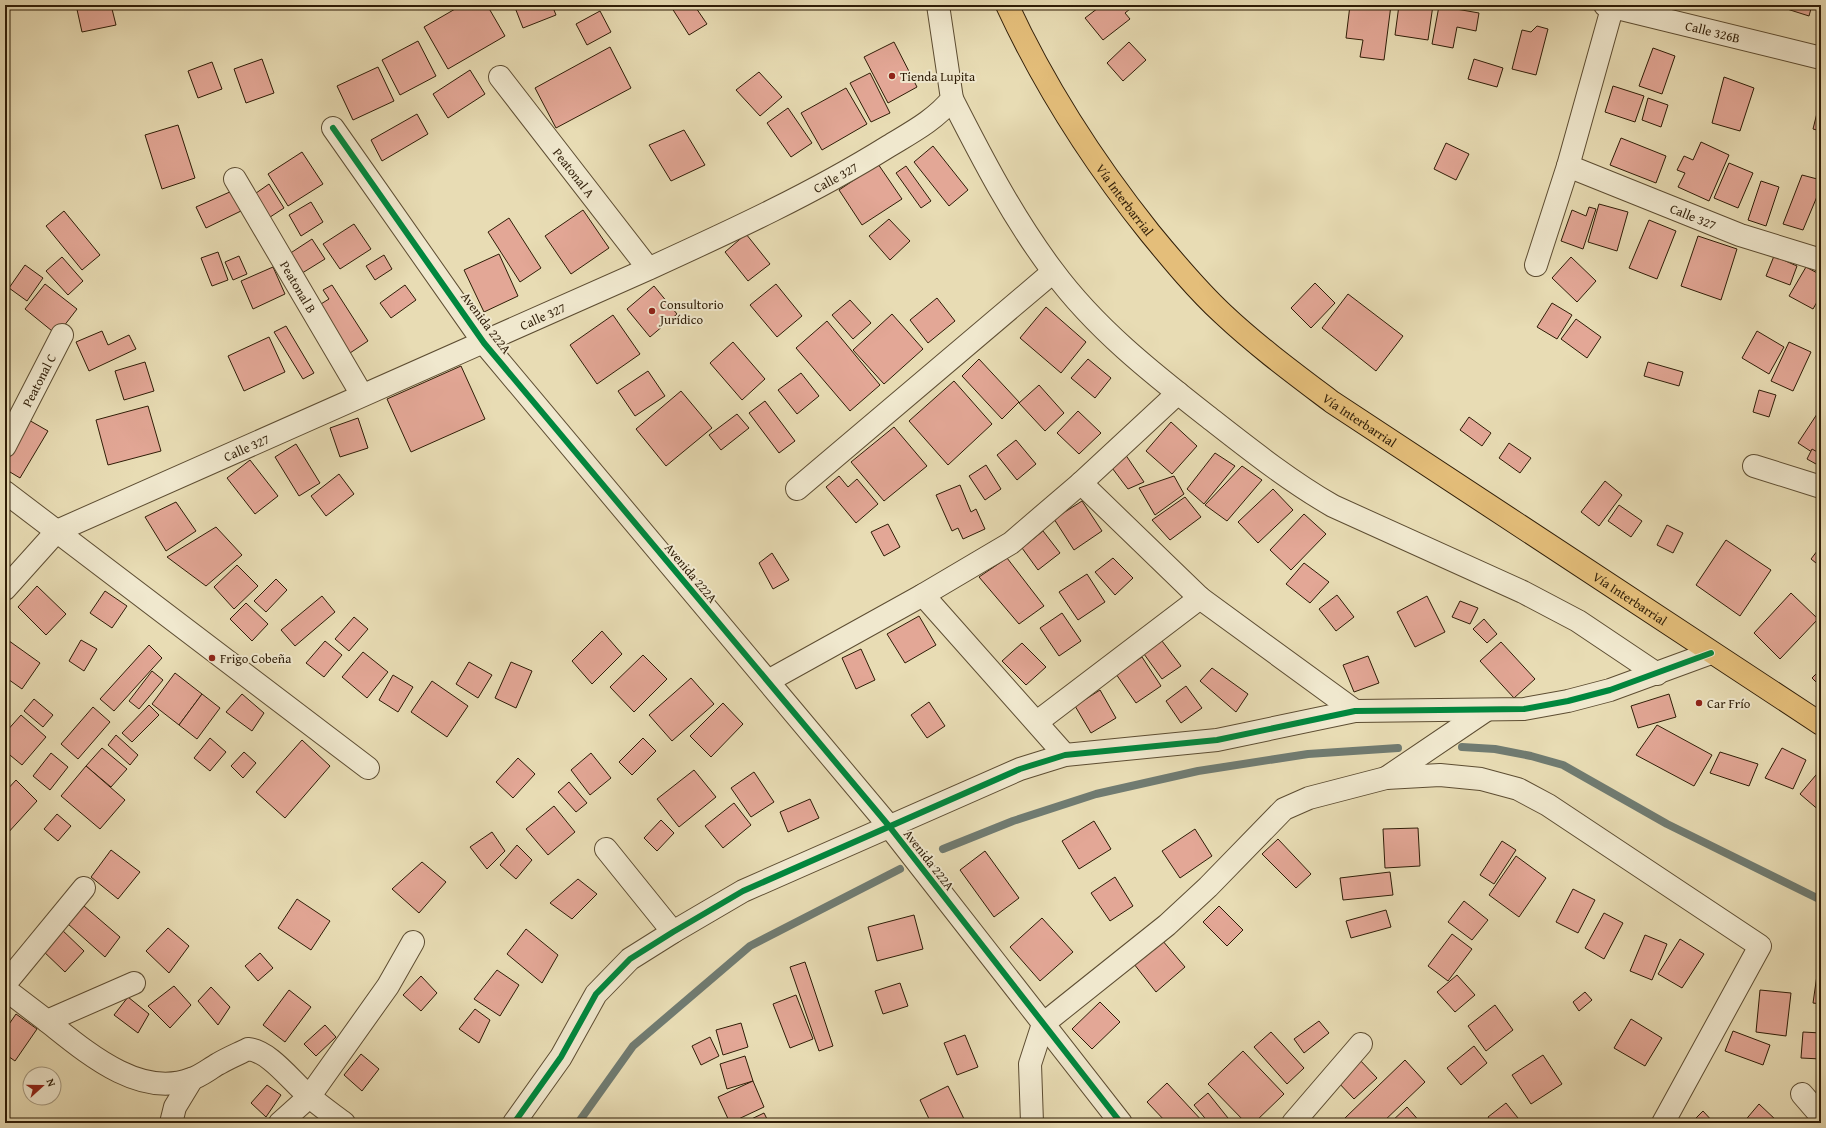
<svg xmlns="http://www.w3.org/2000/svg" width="1826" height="1128" font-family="'Gentium Book Plus',serif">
<rect width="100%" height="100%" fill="#e8dcb4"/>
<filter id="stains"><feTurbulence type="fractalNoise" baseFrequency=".005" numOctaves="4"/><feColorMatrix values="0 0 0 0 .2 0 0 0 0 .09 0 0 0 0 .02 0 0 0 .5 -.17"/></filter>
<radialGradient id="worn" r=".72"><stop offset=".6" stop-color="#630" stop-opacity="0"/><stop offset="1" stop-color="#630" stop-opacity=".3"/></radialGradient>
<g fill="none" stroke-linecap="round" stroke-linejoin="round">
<!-- stream -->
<g stroke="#707b71" stroke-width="8">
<polyline points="1462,747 1495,749 1531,756 1563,765 1667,824 1821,900"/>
<polyline points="943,849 1013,821 1096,794 1198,771 1308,754 1398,748"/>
<polyline points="578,1123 633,1046 750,946 900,869"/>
</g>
</g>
<!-- building -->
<g fill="#e3a796" stroke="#2f1d07">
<polygon points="76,5 111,5 116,25 82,32"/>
<polygon points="462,5 487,5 505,36 448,69 424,27"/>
<polygon points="514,5 552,5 556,15 523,28"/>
<polygon points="670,5 694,5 707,24 689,35"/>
<polygon points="1102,5 1135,5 1125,13 1130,19 1103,40 1085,18"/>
<polygon points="1350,5 1391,5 1384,60 1360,57 1363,40 1346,38"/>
<polygon points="1399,5 1433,5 1428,40 1395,35"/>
<polygon points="1788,5 1812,5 1809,16 1787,9"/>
<polygon points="1439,6 1479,13 1476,31 1457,27 1453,48 1432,44"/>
<polygon points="600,11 611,32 587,45 576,24"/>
<polygon points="1537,26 1548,29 1536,75 1512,69 1522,30 1531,32"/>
<polygon points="418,41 436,76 400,95 382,60"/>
<polygon points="894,42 917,87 888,103 864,57"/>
<polygon points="1129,42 1146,60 1123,81 1107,63"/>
<polygon points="610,47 631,88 556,128 535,88"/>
<polygon points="1653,48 1675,56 1662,94 1639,86"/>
<polygon points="262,59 274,93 246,103 234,69"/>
<polygon points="1474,59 1503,68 1497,87 1468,79"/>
<polygon points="212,62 222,89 198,98 188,71"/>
<polygon points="378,67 394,101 353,120 337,86"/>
<polygon points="470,70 485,94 448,118 433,94"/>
<polygon points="759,72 782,97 760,116 736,90"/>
<polygon points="870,73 890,113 871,122 850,83"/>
<polygon points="1724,77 1754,88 1740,131 1712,123"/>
<polygon points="1613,86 1644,96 1635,122 1605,112"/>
<polygon points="846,88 867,124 822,150 801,113"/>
<polygon points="1821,97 1821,131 1813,129"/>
<polygon points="1648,98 1668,105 1661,127 1642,120"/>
<polygon points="788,108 812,143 791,157 767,123"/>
<polygon points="417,114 428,134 382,161 371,140"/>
<polygon points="178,125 195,178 162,189 145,135"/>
<polygon points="684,130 705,165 671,181 649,145"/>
<polygon points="1621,138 1666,156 1656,183 1610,165"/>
<polygon points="1701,142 1729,155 1709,201 1678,187 1685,173 1677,170 1684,156 1693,160"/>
<polygon points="1446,143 1469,154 1456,180 1434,169"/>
<polygon points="933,146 968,190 949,206 914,162"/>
<polygon points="302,152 323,184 288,206 268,174"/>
<polygon points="1729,163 1753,173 1738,208 1714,198"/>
<polygon points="878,164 902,199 862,225 839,190"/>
<polygon points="906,166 931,201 921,208 896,173"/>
<polygon points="1802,175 1821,180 1821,187 1803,230 1783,224"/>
<polygon points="1761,181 1779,187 1766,226 1748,220"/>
<polygon points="269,184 284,208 264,221 249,198"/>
<polygon points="232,191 241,211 206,228 196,207"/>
<polygon points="311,202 323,222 301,236 289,215"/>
<polygon points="1599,204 1628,212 1617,251 1588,242"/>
<polygon points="1589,207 1596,209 1583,249 1561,241 1572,210 1586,216"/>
<polygon points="583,210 609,248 571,274 545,236"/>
<polygon points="64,211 100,255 82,270 46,226"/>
<polygon points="509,218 541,268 520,282 488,232"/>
<polygon points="889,219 910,241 890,260 869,236"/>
<polygon points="1649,220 1676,231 1657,279 1629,268"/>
<polygon points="354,224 371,249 340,269 323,244"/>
<polygon points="746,234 770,264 748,281 725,252"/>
<polygon points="1698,236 1737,249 1721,300 1681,286"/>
<polygon points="312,239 325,259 299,275 286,256"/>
<polygon points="218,252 228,280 212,286 201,258"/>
<polygon points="499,254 518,296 484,312 464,270"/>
<polygon points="384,255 392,269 375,280 366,266"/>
<polygon points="239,256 247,274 233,280 225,262"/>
<polygon points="1774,256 1797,266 1790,285 1766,276"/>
<polygon points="62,257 83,281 68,295 46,271"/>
<polygon points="1571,257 1596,281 1577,302 1552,278"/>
<polygon points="25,265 43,278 27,301 9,288"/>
<polygon points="273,267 285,294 253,309 241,281"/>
<polygon points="1806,267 1821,275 1821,295 1813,309 1789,296"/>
<polygon points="1315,283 1335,303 1311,328 1291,308"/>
<polygon points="45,284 77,309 57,335 25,309"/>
<polygon points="776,284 802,316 777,337 750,305"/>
<polygon points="332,285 368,341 347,355 316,307 329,299 323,290"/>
<polygon points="405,285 416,300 391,318 380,303"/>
<polygon points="654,286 677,314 650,337 627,309"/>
<polygon points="1348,294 1403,336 1376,371 1322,328"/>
<polygon points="937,298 955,321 928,343 910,320"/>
<polygon points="850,300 871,323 853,339 832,315"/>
<polygon points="1552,303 1572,315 1557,339 1537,327"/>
<polygon points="1046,307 1086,342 1061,373 1020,338"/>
<polygon points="892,314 923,349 884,384 853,350"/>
<polygon points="613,315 640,354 597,384 570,345"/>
<polygon points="1576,319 1601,337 1587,358 1561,339"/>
<polygon points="827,321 880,385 850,411 796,348"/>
<polygon points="286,326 314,373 303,379 274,332"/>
<polygon points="102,331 108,345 129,335 136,349 89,371 76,342"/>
<polygon points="1757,331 1784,347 1769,374 1742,358"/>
<polygon points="269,337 285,372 244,391 228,356"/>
<polygon points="733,342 765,379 742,400 710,363"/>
<polygon points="1789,342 1811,352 1793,391 1771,381"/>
<polygon points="979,359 1019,402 1002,419 962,376"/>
<polygon points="1088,359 1111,378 1095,398 1071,378"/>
<polygon points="145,362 154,391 124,400 115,371"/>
<polygon points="1648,362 1683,372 1679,386 1644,376"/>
<polygon points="461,366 485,419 411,452 387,399"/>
<polygon points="648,371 665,396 635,416 618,391"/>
<polygon points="801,373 819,396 797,414 778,390"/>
<polygon points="954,381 992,424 948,465 909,421"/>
<polygon points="1039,385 1064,413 1045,431 1019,403"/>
<polygon points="1759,390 1776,395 1769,417 1753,412"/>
<polygon points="681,391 712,428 666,466 636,429"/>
<polygon points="765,401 795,441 779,453 749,413"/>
<polygon points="148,406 161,451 108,465 96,420"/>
<polygon points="1821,408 1821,458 1798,443"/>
<polygon points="1078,411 1101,433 1079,454 1057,433"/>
<polygon points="737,414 749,428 721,450 709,435"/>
<polygon points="1469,417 1491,433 1482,446 1460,430"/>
<polygon points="358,418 368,448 340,457 330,428"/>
<polygon points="27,419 48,431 20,478 5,469 5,456"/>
<polygon points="1171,422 1197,446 1172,474 1146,451"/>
<polygon points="894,427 927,466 884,501 851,462"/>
<polygon points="1016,440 1036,464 1017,480 997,455"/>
<polygon points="1509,443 1531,458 1520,473 1499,458"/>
<polygon points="296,444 320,483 299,496 275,457"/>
<polygon points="1812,449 1821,454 1816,464 1807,459"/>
<polygon points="1123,451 1144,482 1128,489 1106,460"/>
<polygon points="1215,453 1235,466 1204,504 1187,489"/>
<polygon points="250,460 278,496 255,514 227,478"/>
<polygon points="986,465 1001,489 985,500 969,476"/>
<polygon points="1242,466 1262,480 1227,521 1205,505"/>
<polygon points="339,474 354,494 326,516 311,496"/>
<polygon points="839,476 848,487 857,479 878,504 856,523 826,487"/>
<polygon points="1174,476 1184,494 1155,515 1139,488"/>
<polygon points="1605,481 1622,495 1599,526 1581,512"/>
<polygon points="960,485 971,512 976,509 985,529 963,539 958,528 952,531 936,495"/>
<polygon points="1273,489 1293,510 1258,543 1238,522"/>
<polygon points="1185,497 1201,517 1170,540 1152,520"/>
<polygon points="1082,501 1102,531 1074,550 1054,519"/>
<polygon points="176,502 196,531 166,551 145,517"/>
<polygon points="1619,505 1642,521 1631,537 1608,521"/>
<polygon points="1304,514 1326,534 1291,570 1270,550"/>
<polygon points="888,524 900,547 884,556 871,532"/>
<polygon points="1667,525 1683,533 1673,553 1657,545"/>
<polygon points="216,527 242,555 206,586 167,557"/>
<polygon points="1043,531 1060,553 1038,570 1022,548"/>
<polygon points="1726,540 1771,570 1740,616 1696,585"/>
<polygon points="1821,546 1821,567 1811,559"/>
<polygon points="772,553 789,580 773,589 759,563"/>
<polygon points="1007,558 1044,606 1019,624 979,577"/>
<polygon points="1113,558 1133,578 1115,595 1095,572"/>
<polygon points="1304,563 1329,582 1310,603 1286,584"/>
<polygon points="237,565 258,586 234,609 214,587"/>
<polygon points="1087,574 1105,602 1078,620 1059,592"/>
<polygon points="276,579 287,590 266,612 254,601"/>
<polygon points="37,586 66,614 46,635 18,607"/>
<polygon points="105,591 127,606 112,628 90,613"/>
<polygon points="1791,593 1818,619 1780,659 1754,633"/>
<polygon points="1337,595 1354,617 1336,631 1319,609"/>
<polygon points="322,596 335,612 295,646 281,630"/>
<polygon points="1427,596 1445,632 1415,647 1397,612"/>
<polygon points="1460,601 1478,608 1470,624 1452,617"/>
<polygon points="246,603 268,624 252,641 230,619"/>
<polygon points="1062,613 1081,641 1059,656 1040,628"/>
<polygon points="919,616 936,645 905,663 887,634"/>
<polygon points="354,617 368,629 349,651 335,639"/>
<polygon points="1484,619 1497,634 1487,643 1473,629"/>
<polygon points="602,631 622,654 592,684 572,661"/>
<polygon points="5,638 40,663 22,689 5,677"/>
<polygon points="81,640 97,649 84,671 69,661"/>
<polygon points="325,641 342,655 324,677 306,663"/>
<polygon points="1162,641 1181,666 1162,679 1144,654"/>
<polygon points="1501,642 1535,679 1514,698 1480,661"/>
<polygon points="1022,643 1046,667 1026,685 1002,661"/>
<polygon points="149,645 162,658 114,711 100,699"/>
<polygon points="861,649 875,680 856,689 842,658"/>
<polygon points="363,652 388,672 367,698 342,677"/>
<polygon points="643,655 667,679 634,712 610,687"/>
<polygon points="1368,656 1379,683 1354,692 1343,665"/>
<polygon points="1142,657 1161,686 1136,703 1116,674"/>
<polygon points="469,662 492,675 478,698 456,684"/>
<polygon points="511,662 532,671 516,708 495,698"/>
<polygon points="1212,668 1248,694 1236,712 1200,681"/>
<polygon points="1821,669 1821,687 1812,678"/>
<polygon points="152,671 163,680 139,709 129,701"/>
<polygon points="175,673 202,694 179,725 152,704"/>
<polygon points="393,675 413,687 398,712 379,700"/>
<polygon points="691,678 714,704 672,741 649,715"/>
<polygon points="432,681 468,706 447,737 411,712"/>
<polygon points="1186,686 1202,708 1181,723 1166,701"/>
<polygon points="1100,690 1116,718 1091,733 1075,706"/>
<polygon points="202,694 220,708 197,739 179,725"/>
<polygon points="242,694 264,713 252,731 226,712"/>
<polygon points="1669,694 1676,717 1638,728 1631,706"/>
<polygon points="34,699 53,715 43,727 24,711"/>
<polygon points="929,702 945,726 927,738 911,715"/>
<polygon points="723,703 743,724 711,757 690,736"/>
<polygon points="149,705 159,715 132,742 122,733"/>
<polygon points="93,707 110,722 78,759 61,744"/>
<polygon points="21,715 46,737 22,765 5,751 5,733"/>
<polygon points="1657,725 1712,755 1694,786 1636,755"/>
<polygon points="116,735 138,755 130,765 108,745"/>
<polygon points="210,738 226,752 210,771 194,758"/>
<polygon points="643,738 656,751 632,775 619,762"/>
<polygon points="302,740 330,766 285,818 256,792"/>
<polygon points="102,748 127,769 111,787 86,766"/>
<polygon points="1782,748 1806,760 1793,789 1765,778"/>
<polygon points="244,752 256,763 243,778 231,766"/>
<polygon points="1720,752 1758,764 1749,786 1710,773"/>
<polygon points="51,753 68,767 50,790 33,776"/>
<polygon points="591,753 611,778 590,795 571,770"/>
<polygon points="518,758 535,774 513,798 496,782"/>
<polygon points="86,766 125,800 100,829 61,796"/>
<polygon points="1821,769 1821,812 1800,794"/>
<polygon points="694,770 716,797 679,827 657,799"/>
<polygon points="754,772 774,802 751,817 731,788"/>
<polygon points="16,780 37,801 6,835 5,792"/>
<polygon points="569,782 587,803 576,812 558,792"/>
<polygon points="810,799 819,818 788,832 780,812"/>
<polygon points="734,803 751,825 723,848 705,826"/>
<polygon points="554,806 575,832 548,855 526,829"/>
<polygon points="57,814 71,826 58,841 44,829"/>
<polygon points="661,820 674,833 657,851 644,838"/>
<polygon points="1094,821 1111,849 1079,869 1062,841"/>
<polygon points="1418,828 1420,866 1385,868 1383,829"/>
<polygon points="1195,829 1212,856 1180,878 1162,851"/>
<polygon points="492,832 505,851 487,869 470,847"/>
<polygon points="1278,839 1311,874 1296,888 1262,854"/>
<polygon points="1502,841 1516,850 1494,884 1480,875"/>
<polygon points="517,845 532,860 516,879 500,865"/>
<polygon points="111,850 140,872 118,899 91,877"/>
<polygon points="985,851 1019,898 994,917 960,870"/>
<polygon points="1516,856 1546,878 1519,917 1489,895"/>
<polygon points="422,862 446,882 419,913 392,889"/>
<polygon points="1390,872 1393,895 1343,900 1340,878"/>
<polygon points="1115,877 1133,906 1110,921 1091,893"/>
<polygon points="578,879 597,894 572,919 550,903"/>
<polygon points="1573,889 1595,900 1578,933 1556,922"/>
<polygon points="297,899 330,921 311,950 278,928"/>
<polygon points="1464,901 1488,920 1472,940 1448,922"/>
<polygon points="84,906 120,937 105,957 68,924"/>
<polygon points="1219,906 1243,930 1227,946 1203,922"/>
<polygon points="1386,910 1391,927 1351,938 1346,921"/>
<polygon points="1604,913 1623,923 1604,959 1585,948"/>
<polygon points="914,915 923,949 877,961 868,927"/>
<polygon points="1042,918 1073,952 1040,981 1010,947"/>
<polygon points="60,928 84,951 65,972 40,948"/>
<polygon points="168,928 189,946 169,973 146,951"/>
<polygon points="526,929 558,955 542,983 507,954"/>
<polygon points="1452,934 1472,949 1448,981 1428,966"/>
<polygon points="1645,935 1667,944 1652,980 1630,971"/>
<polygon points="1680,939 1704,954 1682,988 1658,974"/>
<polygon points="1162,940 1185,967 1156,992 1134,964"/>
<polygon points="260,953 273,968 258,981 245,966"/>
<polygon points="805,962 833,1046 819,1051 790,967"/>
<polygon points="1818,968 1821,968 1821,1004 1813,1003"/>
<polygon points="497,970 519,985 500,1016 474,999"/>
<polygon points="1457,975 1475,995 1455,1012 1437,992"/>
<polygon points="421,976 437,993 421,1011 403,995"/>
<polygon points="900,983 908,1006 883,1014 875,991"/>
<polygon points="174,986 191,1005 170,1028 148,1006"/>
<polygon points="211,987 230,1007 218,1025 198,1001"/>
<polygon points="289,990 311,1007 285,1042 263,1025"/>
<polygon points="1760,990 1791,993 1786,1036 1756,1032"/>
<polygon points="1585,992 1592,1000 1579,1011 1573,1002"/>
<polygon points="796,995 813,1039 790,1048 773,1004"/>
<polygon points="128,997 149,1014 138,1033 114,1015"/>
<polygon points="1100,1002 1120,1022 1092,1049 1072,1029"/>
<polygon points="1495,1005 1513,1030 1486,1051 1468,1026"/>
<polygon points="475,1009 490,1020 479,1043 459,1029"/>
<polygon points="16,1014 37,1029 15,1061 5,1054 5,1030"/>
<polygon points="1631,1019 1662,1038 1645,1066 1614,1048"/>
<polygon points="1319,1021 1329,1033 1304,1053 1294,1039"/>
<polygon points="741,1023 748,1047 723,1055 716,1030"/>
<polygon points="325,1025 336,1037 316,1056 304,1044"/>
<polygon points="1733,1031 1770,1045 1763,1065 1725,1051"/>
<polygon points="1271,1032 1304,1068 1287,1084 1254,1047"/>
<polygon points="1803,1032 1821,1033 1821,1059 1801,1058"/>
<polygon points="965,1035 978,1067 957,1075 944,1043"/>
<polygon points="710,1037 719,1056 701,1065 692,1046"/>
<polygon points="1474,1046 1487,1063 1461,1085 1447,1068"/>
<polygon points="1243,1051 1284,1094 1254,1123 1246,1123 1208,1084"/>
<polygon points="361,1054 379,1069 362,1091 344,1075"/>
<polygon points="1543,1055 1562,1084 1531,1104 1512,1075"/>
<polygon points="745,1056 753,1081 727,1089 720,1064"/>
<polygon points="1358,1058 1377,1078 1354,1099 1336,1080"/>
<polygon points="1405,1060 1425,1082 1382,1123 1349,1123 1345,1118"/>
<polygon points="1818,1067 1821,1067 1821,1103 1819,1103"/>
<polygon points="753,1081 764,1107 730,1123 718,1097"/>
<polygon points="1167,1083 1204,1123 1167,1123 1147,1102"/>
<polygon points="267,1085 281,1095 266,1117 251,1103"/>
<polygon points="948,1086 965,1121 961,1123 931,1123 920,1100"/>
<polygon points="1208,1093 1232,1123 1209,1123 1194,1105"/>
<polygon points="1506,1103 1522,1123 1492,1123 1488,1117"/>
<polygon points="1759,1104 1777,1121 1775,1123 1743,1123"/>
<polygon points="1407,1107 1421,1123 1390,1123"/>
<polygon points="1703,1111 1714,1123 1691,1123"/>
<polygon points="764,1113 769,1123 743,1123"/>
</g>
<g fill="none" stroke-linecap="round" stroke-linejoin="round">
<defs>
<g id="minor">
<path id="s1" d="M 1605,5 L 1821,58"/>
<path id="s2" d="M 500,77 L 648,268"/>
<path d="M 952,99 C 982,158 1013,218 1053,271 C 1095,328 1152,373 1207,416 C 1248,448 1288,480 1333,506 L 1523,592 L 1578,621 L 1657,674"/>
<polyline points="333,128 484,343 889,826 1121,1123"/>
<path id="s3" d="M 1568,166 L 1740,235 L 1821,260"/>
<path id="s4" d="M 235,179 L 362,395"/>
<polyline points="1536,265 1568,166 1613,5"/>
<path id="s5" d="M 5,446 L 62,335"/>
<polyline points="1754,466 1821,487"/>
<polyline points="1081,483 1200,598 1355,711"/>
<polyline points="797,489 1053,272"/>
<polyline points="5,492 368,768"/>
<path id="s6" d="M 5,589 L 57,531 C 254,444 451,357 648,269 C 731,231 812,194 889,146 C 912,132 935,120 952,99 L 938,5"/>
<polyline points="923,595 1065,755"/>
<polyline points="768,681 923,595 1011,543 1081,483 1178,393"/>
<polyline points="1037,722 1200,598"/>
<polyline points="1386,778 1485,711"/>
<polyline points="606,849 673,932"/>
<polyline points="5,984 84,888"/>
<polyline points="5,989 47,1021 134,983"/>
<path d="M 47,1021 C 85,1051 139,1099 191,1079 C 201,1076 209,1069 218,1064 C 228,1058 238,1054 248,1049 C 270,1051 292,1082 309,1096 C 320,1106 332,1114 344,1123"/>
<polyline points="1802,1094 1821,1116"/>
<polyline points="171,1123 175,1107 192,1079"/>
<polyline points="280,1123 309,1097 388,986 413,942"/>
<polyline points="514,1123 561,1057 596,994 630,959 673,932 743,891 1020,769 1065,755 1217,740 1355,711 1524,709 1568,701 1610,690 1711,653"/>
<polyline points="1032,1123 1030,1064 1043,1024 1167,925 1208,887 1284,809 1309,798 1386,778 1440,775 1481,779 1518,789 1548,805 1760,946 1663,1123"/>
<polyline points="1293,1123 1361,1044"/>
</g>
<g id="major">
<path id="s7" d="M 1007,5 C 1045,87 1094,163 1150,233 C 1173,261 1197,290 1223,314 C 1257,346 1295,374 1332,402 L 1821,724"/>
</g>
</defs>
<!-- minor casing -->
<use href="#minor" stroke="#5d4d32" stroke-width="24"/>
<!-- major casing -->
<use href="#major" stroke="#2f1d07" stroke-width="24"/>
<!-- minor -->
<use href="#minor" stroke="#f0e8ce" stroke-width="22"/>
<!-- major -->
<use href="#major" stroke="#e4be7a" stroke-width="22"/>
<defs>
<g id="cycleway">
<polyline points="333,128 484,343 889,826 1121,1123"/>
<polyline points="514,1123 561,1057 596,994 630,959 673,932 743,891 1020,769 1065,755 1217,740 1355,711 1524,709 1568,701 1610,690 1711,653"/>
</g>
</defs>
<!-- cycleway casing -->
<use href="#cycleway" stroke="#f0e8ce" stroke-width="8"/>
<!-- cycleway -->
<use href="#cycleway" stroke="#00873e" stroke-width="6"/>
</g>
<!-- markers -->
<g fill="#8f2418" stroke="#f0e8ce" stroke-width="1.5">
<circle cx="892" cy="76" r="4"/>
<circle cx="652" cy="311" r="4"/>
<circle cx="212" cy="658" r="4"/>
<circle cx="1699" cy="703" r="4"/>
</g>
<g text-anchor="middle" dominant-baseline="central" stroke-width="4" stroke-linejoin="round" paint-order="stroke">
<!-- street labels -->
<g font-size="13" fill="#2f1d07" stroke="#f0e8ce">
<text stroke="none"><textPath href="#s1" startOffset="111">Calle 326B</textPath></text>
<text stroke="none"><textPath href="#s2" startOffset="121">Peatonal A</textPath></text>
<text stroke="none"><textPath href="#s6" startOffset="933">Calle 327</textPath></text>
<text stroke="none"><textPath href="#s7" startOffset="228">Vía Interbarrial</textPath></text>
<text stroke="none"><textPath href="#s3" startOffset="135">Calle 327</textPath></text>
<text stroke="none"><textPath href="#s4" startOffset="125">Peatonal B</textPath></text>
<text stroke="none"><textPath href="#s6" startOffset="609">Calle 327</textPath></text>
<text transform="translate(486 323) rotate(53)">Avenida 222A</text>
<text stroke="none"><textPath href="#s5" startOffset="74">Peatonal C</textPath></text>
<text stroke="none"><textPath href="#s7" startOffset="552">Vía Interbarrial</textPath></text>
<text stroke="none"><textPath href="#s6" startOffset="285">Calle 327</textPath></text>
<text transform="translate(691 573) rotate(50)">Avenida 222A</text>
<text stroke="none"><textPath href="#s7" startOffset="876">Vía Interbarrial</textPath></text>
<text transform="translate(929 860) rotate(52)">Avenida 222A</text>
</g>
<!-- poi labels -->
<g font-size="13" fill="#2f1d07" stroke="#f0e8ce" text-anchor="start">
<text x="900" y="76">Tienda Lupita</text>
<text x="660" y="304">Consultorio<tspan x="660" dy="15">Jurídico</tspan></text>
<text x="220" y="658">Frigo Cobeña</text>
<text x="1707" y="703">Car Frío</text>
</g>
</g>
<!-- margin -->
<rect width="1826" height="1128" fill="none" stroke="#e8dcb4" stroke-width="20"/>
<rect x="6" y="6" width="1814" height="1116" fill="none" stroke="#2f1d07" stroke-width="2"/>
<rect x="10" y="10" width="1806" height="1108" fill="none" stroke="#2f1d07"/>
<!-- north arrow -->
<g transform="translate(42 1086) rotate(69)"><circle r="19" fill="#f0e8ce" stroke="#a3977e"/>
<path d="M0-3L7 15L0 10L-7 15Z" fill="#8f2418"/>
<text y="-6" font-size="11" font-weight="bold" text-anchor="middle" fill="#2f1d07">N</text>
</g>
<rect width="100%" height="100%" filter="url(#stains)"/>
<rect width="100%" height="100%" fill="url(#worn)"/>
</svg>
